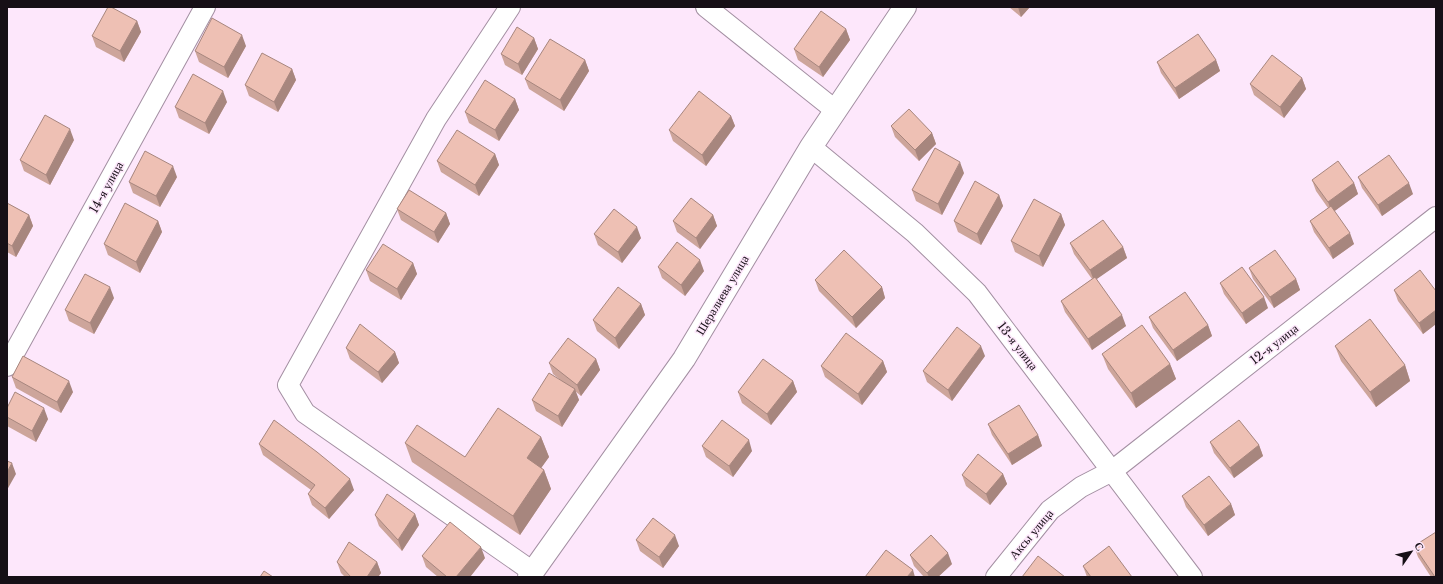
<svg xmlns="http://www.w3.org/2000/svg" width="1443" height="584" font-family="'Libre Baskerville',serif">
<rect width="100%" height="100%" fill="#fde7fb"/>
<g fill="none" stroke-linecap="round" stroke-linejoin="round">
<defs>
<g id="minor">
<polyline points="510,7 436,119 288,385 305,413 533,572"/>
<polyline points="706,7 835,110"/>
<polyline points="811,147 915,233 977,293 1192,577"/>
<polyline points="7,366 205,7"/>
<polyline points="996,577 1050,510 1081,487 1112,471 1436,217"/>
</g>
<polyline id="tertiary" points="529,577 684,359 811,147 905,7"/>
</defs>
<!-- minor casing -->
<use href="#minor" stroke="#a38fa2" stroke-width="22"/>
<!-- tertiary casing -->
<use href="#tertiary" stroke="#a38fa2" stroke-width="24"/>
<!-- minor -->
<use href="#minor" stroke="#fff" stroke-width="20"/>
<!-- tertiary -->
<use href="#tertiary" stroke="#fff" stroke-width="22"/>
</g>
<!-- wall -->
<g fill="#cda59b">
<polygon points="1009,7 1030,7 1021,17"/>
<polygon points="137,21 141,32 124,62 96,47 92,36"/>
<polygon points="846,29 850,40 823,77 798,60 794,49"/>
<polygon points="534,38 538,49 522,75 505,65 501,54"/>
<polygon points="246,46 228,78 199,62 195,51"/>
<polygon points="585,60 589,71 564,111 529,89 525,79"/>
<polygon points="1216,60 1220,71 1179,99 1161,73 1157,62"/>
<polygon points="292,69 296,80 278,112 249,96 245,85"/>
<polygon points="1302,78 1306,89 1284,118 1254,95 1250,84"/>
<polygon points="515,99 519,110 499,141 469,123 465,112"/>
<polygon points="227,102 209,134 179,118 175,107"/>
<polygon points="731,116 735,126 706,166 673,141 669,130"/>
<polygon points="891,126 932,133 936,144 919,161 895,137"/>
<polygon points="74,140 50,185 24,171 20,160"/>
<polygon points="495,154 499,165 479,196 441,172 437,161"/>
<polygon points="964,173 942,215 916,201 912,190"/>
<polygon points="177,177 160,207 133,193 129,182"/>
<polygon points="1358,177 1413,194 1382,216 1362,188"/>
<polygon points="1312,180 1354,183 1358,194 1334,211 1354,244 1333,259 1314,232 1310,221 1328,208 1316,191"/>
<polygon points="999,195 1003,206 981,245 958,232 954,221"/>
<polygon points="7,203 29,215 33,226 16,257 7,252"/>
<polygon points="397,209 446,213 450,224 438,243 401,220"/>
<polygon points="1061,214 1065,225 1043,267 1015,252 1011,241"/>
<polygon points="713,215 717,226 700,249 677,232 673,221"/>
<polygon points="158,221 162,232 140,273 108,255 104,244"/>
<polygon points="594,234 641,238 622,263 598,245"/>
<polygon points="1070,243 1123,247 1127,258 1096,279 1126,326 1092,350 1065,312 1061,301 1092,279 1074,254"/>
<polygon points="413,263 417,274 401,300 370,281 366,270"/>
<polygon points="658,267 704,271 685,296 662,278"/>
<polygon points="1249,268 1296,279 1300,290 1274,308 1253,279"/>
<polygon points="815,280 882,287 885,298 856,328 819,291"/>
<polygon points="1220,283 1268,308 1246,324 1224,294"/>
<polygon points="1394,290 1436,291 1436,324 1423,334 1398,301"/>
<polygon points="114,298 94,334 69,321 65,310"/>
<polygon points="641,304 645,315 619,349 597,331 593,320"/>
<polygon points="1149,317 1208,325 1212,336 1177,361 1153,328"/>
<polygon points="1335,346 1405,365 1410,381 1376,407 1341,361"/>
<polygon points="346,348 395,352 399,363 382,383 350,359"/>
<polygon points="1102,354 1170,364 1176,379 1136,408 1108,369"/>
<polygon points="985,356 952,401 927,382 923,371"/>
<polygon points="596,359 600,370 581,396 575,391 579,400 562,427 536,411 532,400 564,383 553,374 549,363"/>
<polygon points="883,361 887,372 862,405 825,377 821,366"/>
<polygon points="12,377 73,392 61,413 16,388"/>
<polygon points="793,381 797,392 771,425 742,403 738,392"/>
<polygon points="7,408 48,419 36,442 7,426"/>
<polygon points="988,424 1038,435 1042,446 1012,465 992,435"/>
<polygon points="541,437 549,457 541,468 544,470 551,489 520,535 412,462 405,443 465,457"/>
<polygon points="1210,442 1259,445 1263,456 1234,478 1214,453"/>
<polygon points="259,444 354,490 329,519 312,505 308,494 311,490 263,455"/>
<polygon points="702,446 752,451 733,477 706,457"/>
<polygon points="1003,474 1007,484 990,505 966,486 962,475"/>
<polygon points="1182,496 1231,504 1235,515 1208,536 1186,507"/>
<polygon points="415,514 419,525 402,551 379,526 375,515"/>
<polygon points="636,540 679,546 663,568 640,551"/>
<polygon points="1414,546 1436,577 1431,577 1418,557"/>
<polygon points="910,555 952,564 938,577 924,577 914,566"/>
<polygon points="422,556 485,558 470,577 438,577 426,567"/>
<polygon points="337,562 377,562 381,573 378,577 345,577 341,573"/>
<polygon points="1083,566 1132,577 1087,577"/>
</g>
<!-- shaded-wall -->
<g fill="#a7867e">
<polygon points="1018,7 1030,7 1021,17"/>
<polygon points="137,21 141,32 124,62 120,51"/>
<polygon points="846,29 850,40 823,77 819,67"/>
<polygon points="242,35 246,46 228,78 224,67"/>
<polygon points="534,38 538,49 522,75 518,64"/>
<polygon points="585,60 589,71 564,111 560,100"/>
<polygon points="1216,60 1220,71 1179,99 1175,88"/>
<polygon points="292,69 296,80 278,112 274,102"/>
<polygon points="1302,78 1306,89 1284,118 1280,107"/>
<polygon points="223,91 227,102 209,134 205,123"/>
<polygon points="515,99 519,110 499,141 495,130"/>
<polygon points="731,116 735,126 706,166 702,155"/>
<polygon points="70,129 74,140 50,185 46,175"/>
<polygon points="932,133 936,144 919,161 915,150"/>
<polygon points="495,154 499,165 479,196 475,185"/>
<polygon points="960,162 964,173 942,215 938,204"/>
<polygon points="173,166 177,177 160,207 156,196"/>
<polygon points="1354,183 1358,194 1332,213 1328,202"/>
<polygon points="1409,183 1413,194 1382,216 1378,205"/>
<polygon points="999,195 1003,206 981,245 977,234"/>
<polygon points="446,213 450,224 438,243 434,232"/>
<polygon points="1061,214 1065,225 1043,267 1039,256"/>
<polygon points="29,215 33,226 16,257 12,246"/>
<polygon points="713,215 717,226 700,249 696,238"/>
<polygon points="158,221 162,232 140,273 136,262"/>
<polygon points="637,227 641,238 622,263 618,252"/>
<polygon points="1350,233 1354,244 1333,259 1329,248"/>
<polygon points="1123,247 1127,258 1094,281 1090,270"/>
<polygon points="700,260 704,271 685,296 681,285"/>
<polygon points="413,263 417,274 401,300 397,289"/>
<polygon points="1296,279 1300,290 1274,308 1270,297"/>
<polygon points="110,287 114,298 94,334 90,323"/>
<polygon points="882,287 885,298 856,328 852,317"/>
<polygon points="1264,297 1268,308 1246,324 1242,313"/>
<polygon points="641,304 645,315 619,349 615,338"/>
<polygon points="1436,310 1436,324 1423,334 1419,323"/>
<polygon points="1122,315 1126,326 1092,350 1088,339"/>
<polygon points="1208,325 1212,336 1177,361 1173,350"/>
<polygon points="981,346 985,356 952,401 948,390"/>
<polygon points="395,352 399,363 382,383 378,372"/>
<polygon points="596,359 600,370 581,396 577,385"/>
<polygon points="883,361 887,372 862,405 858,394"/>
<polygon points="1170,364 1176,379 1136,408 1131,393"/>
<polygon points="1405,365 1410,381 1376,407 1370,392"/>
<polygon points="69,381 73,392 61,413 57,402"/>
<polygon points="793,381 797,392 771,425 767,414"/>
<polygon points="575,389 579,400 562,427 558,416"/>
<polygon points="44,408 48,419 36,442 32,431"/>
<polygon points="1038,435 1042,446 1012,465 1008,454"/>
<polygon points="541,437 549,457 534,478 527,458"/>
<polygon points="749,440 752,451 733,477 729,466"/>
<polygon points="1259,445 1263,456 1234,478 1230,468"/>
<polygon points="12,463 16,474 7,490 7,472"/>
<polygon points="544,470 551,489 520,535 513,516"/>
<polygon points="1003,474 1007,484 990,505 986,494"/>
<polygon points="350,479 354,490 329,519 325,508"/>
<polygon points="1231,504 1235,515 1208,536 1204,525"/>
<polygon points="415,514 419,525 402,551 398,540"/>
<polygon points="675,535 679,546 663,568 659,557"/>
<polygon points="481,547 485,558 470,577 456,577"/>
<polygon points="948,553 952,564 938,577 929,577 927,573"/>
<polygon points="377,562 381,573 378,577 367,577"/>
<polygon points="913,570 915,577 907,577"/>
</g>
<!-- building -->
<g fill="#eec0b4" stroke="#a7867e">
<polygon points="108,7 111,7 137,21 120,51 92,36"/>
<polygon points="821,11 846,29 819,67 794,49"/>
<polygon points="212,18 242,35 224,67 195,51"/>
<polygon points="517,27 534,38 518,64 501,54"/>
<polygon points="1198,34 1216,60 1175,88 1157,62"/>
<polygon points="550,39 585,60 560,100 525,79"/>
<polygon points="262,53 292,69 274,102 245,85"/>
<polygon points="1272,55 1302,78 1280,107 1250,84"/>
<polygon points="193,74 223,91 205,123 175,107"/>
<polygon points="485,80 515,99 495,130 465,112"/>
<polygon points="699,91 731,116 702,155 669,130"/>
<polygon points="909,109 932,133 915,150 891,126"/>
<polygon points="45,115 70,129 46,175 20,160"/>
<polygon points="457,130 495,154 475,185 437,161"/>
<polygon points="935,148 960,162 938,204 912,190"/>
<polygon points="145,151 173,166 156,196 129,182"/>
<polygon points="1389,155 1409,183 1378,205 1358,177"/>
<polygon points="1338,161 1354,183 1328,202 1312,180"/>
<polygon points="975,181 999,195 977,234 954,221"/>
<polygon points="409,190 446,213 434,232 397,209"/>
<polygon points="691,198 713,215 696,238 673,221"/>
<polygon points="1034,199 1061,214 1039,256 1011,241"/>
<polygon points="7,203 29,215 12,246 7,243"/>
<polygon points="125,203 158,221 136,262 104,244"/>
<polygon points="1331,206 1350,233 1329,248 1310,221"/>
<polygon points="614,209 637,227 618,252 594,234"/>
<polygon points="1103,220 1123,247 1090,270 1070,243"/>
<polygon points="677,242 700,260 681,285 658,267"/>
<polygon points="383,244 413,263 397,289 366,270"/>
<polygon points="844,250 882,287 852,317 815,280"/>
<polygon points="1275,250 1296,279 1270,297 1249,268"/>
<polygon points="1242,267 1264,297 1242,313 1220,283"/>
<polygon points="1420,270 1436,291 1436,310 1419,323 1394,290"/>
<polygon points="85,274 110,287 90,323 65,310"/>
<polygon points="1095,277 1122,315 1088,339 1061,301"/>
<polygon points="618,287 641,304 615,338 593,320"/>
<polygon points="1185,292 1208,325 1173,350 1149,317"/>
<polygon points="1370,319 1405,365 1370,392 1335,346"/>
<polygon points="360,324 395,352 378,372 346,348"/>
<polygon points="1142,325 1170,364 1131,393 1102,354"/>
<polygon points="957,327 981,346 948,390 923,371"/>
<polygon points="846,333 883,361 858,394 821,366"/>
<polygon points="568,338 596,359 577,385 549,363"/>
<polygon points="23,356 69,381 57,402 12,377"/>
<polygon points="763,359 793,381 767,414 738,392"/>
<polygon points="549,373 575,389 558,416 532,400"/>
<polygon points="15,392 44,408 32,431 7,417 7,408"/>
<polygon points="1019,405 1038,435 1008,454 988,424"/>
<polygon points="498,408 541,437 527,458 544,470 513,516 405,443 417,425 465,457"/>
<polygon points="274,420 317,452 350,479 325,508 308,494 315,485 259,444"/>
<polygon points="722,420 749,440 729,466 702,446"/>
<polygon points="1239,420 1259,445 1230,468 1210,442"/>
<polygon points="978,454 1003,474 986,494 962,475"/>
<polygon points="7,461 12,463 7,472"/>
<polygon points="1209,476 1231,504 1204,525 1182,496"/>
<polygon points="387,494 415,514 398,540 375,515"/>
<polygon points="653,518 675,535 659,557 636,540"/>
<polygon points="450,522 481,547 456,577 447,577 422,556"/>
<polygon points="1436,532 1436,577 1435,577 1414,546"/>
<polygon points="931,535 948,553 927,573 910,555"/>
<polygon points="349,542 377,562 367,577 351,577 337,562"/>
<polygon points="1109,546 1132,577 1091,577 1083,566"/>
<polygon points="886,550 913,570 907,577 865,577"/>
<polygon points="1038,556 1065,577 1022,577"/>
<polygon points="264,571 273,577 260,577"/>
</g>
<g text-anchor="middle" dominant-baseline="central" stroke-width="3" stroke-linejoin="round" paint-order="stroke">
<!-- street labels -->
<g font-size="12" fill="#160f16" stroke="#fde7fb">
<text transform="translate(106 187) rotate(-61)">14-я улица</text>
<text transform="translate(722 295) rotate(-59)">Шералиева улица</text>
<text transform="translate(1274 344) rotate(-38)">12-я улица</text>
<text transform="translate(1018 346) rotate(52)">13-я улица</text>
<text transform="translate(1031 534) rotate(-50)">Аксы улица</text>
</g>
</g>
<!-- border -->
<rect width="1443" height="584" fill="none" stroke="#160f16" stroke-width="16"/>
<!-- north arrow -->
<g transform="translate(1411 552) rotate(56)" stroke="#fde7fb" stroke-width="3" paint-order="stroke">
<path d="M0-3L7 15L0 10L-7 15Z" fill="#160f16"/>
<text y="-6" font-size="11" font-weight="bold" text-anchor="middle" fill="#160f16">С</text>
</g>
</svg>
